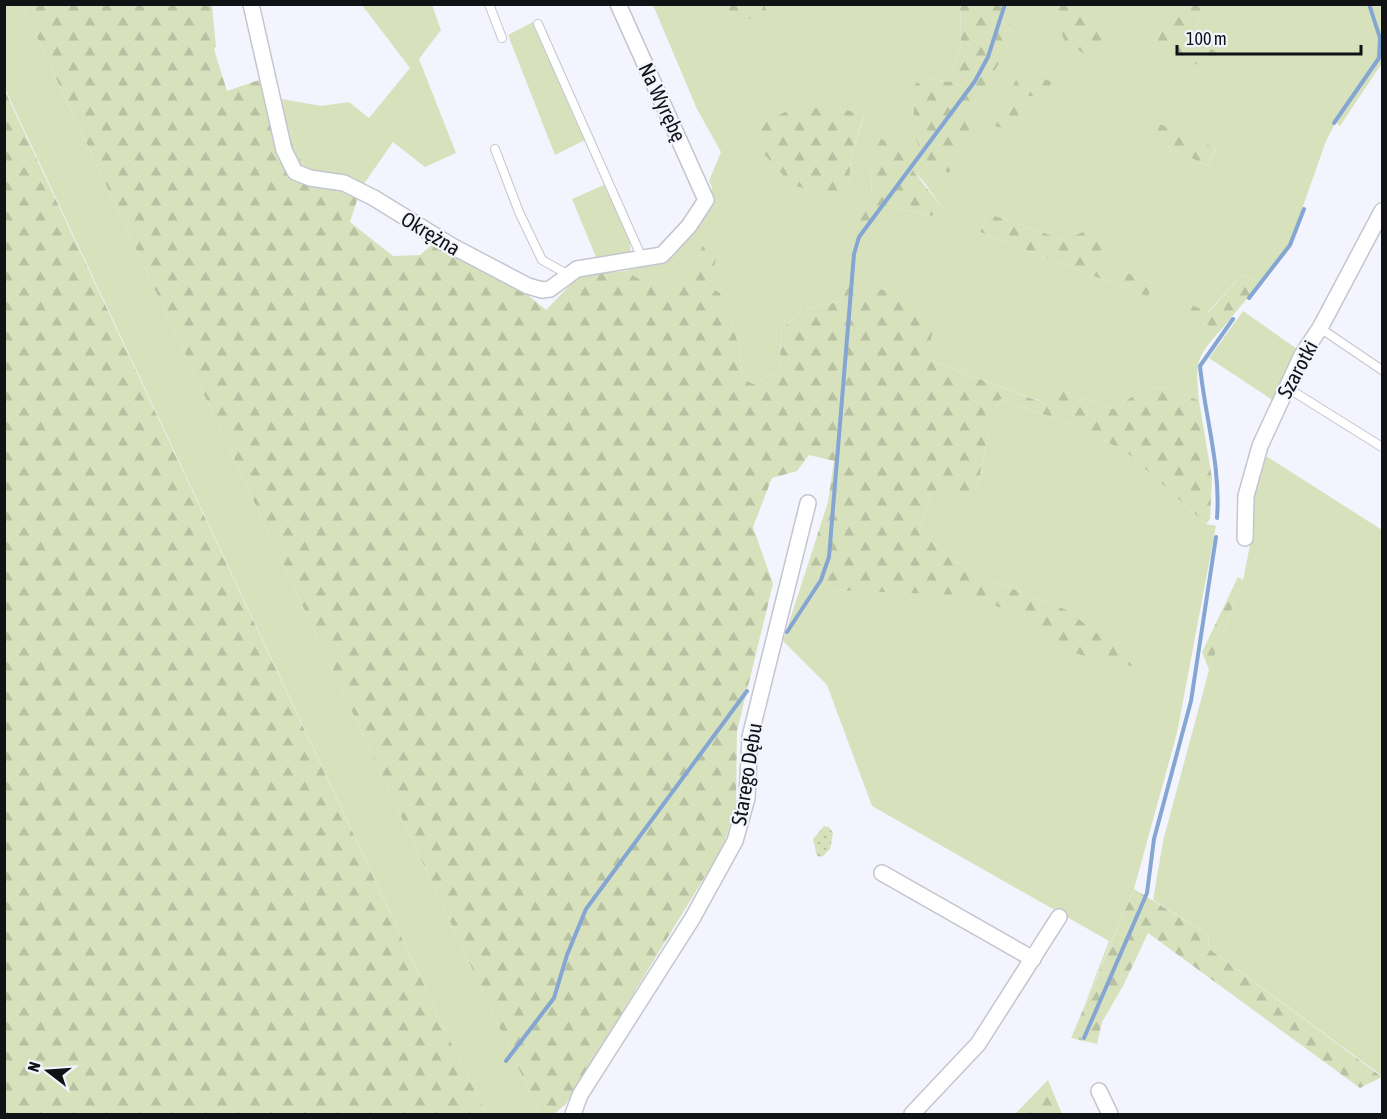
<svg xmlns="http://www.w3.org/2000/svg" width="1387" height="1119" font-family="'Asap Condensed',sans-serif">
<defs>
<pattern id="forest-firs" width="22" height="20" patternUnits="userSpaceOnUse" patternTransform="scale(1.5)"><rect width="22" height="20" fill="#d7e2bd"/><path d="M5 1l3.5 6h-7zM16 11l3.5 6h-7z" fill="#b8c1a2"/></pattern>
<pattern id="park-dots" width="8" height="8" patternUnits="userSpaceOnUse" patternTransform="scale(1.5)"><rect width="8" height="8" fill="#d7e2bd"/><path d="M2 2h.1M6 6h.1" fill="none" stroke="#b8c1a2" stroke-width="1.8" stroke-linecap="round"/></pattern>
</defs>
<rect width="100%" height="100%" fill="#f3f4fe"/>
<!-- grass -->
<g fill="#d7e2bd" fill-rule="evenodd">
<polygon points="4,5 22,5 540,1114 487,1114 455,1051 5,89"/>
<polygon points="362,5 432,5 441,30 419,59 456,153 425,167 393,142 361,188 305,169 287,125 282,99 321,106 349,102 369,118 410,68"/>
<path d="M 653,5 L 728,5 L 734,26 L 766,10 L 765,5 L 960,5 L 961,45 L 950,82 L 927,78 L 913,132 L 919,146 L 971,108 L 1007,51 L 1011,5 L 1054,5 L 1049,9 L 1083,18 L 1087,5 L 1173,5 L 1156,42 L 1192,40 L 1203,5 L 1382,5 L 1382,63 L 1340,126 L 1336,122 L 1326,141 L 1290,243 L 1261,282 L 1242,275 L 1208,312 L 1179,301 L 1179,311 L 1220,331 C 1194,359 1196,365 1199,401 C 1158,381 1151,383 1114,409 L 1052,387 L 1039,401 L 927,359 L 847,283 L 841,301 L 803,310 L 782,329 L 779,371 L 753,384 L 742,378 L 740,348 L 720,293 L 711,288 L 705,240 L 691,274 L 664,294 L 625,271 L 655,263 L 710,205 L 712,187 L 709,181 L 721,152 L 697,109 ZM 839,108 L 864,116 L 851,156 L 849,184 ZM 882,139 L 924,182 L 940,205 L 931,216 L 896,208 L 853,222 L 872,194 L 870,161 ZM 1159,142 L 1216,148 L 1216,149 L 1208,166 ZM 989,214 L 1065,240 L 1102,263 L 1151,283 L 1148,297 L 980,232 Z"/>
<polygon points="533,22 585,140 555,155 508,35"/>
<path d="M 606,184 C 615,204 634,233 630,254 L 598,262 L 572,199 Z"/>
<polygon points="1243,311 1300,351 1274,401 1209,358"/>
<path d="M 1000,399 L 1084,429 L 1130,455 L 1206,524 L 1216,526 L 1177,733 L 1134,889 L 1084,1006 L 1109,941 L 872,806 L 827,685 L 783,641 L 808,564 L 829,590 C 889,592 973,584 1025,616 C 1041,625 1055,639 1068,651 L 1067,610 L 969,572 L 919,531 L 931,493 L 976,493 L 991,422 Z"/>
<polygon points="1260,452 1382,530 1382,1076 1208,948 1209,935 1153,900 1163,841 1209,670 1243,580 1250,545 1250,518"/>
</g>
<!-- forest -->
<g fill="url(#forest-firs)">
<polygon points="960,4 1012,6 1007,51 971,108 974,120 949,173 916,156 919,146 913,132 915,84 927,78 950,82 961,45"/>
<polygon points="1173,4 1203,5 1192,40 1222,54 1210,72 1156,42"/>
<path d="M 22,5 L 212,5 L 216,47 L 214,49 L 227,91 L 259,80 L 282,99 L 287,125 L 305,169 L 337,173 L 361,188 L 350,222 L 393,256 L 420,255 L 435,242 L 523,291 L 546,310 L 580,275 L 625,271 L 664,293 L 675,276 L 691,274 L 705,240 L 718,246 L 711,288 L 720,293 L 740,348 L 742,378 L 753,384 L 779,371 L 782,329 L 803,310 L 841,301 L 847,283 L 894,292 L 934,324 L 927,359 L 1038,401 L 1052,387 L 1114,409 C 1151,383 1158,381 1199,401 L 1212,478 L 1210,519 L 1206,524 L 1130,455 L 1084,429 L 1000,399 L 991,422 L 976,493 L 931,493 L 919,531 L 969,572 L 1067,610 L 1142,668 L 1092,658 L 1068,651 L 1024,615 L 962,595 L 829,590 L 808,564 L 828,502 L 834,461 L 809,455 L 797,471 L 772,478 L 753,527 L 773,584 L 737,731 L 736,807 L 723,847 L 566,1104 L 554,1114 L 540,1114 Z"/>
<polygon points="728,5 765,5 766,10 734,27"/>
<polygon points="1054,5 1087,5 1083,19 1126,36 1090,57 1066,43 1049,9"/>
<polygon points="1021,69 1052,82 1042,98 1025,95 1012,131 995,126"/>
<polygon points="4,89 455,1051 487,1114 5,1114"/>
<polygon points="792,108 839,108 864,115 851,156 849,184 833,196 792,185 756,145 763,124"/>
<polygon points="1134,113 1216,148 1208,166 1159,142 1130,119"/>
<polygon points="881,139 901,145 904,159 940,205 932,216 896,208 868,234 853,222 872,194 870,161"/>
<polygon points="989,214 1065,240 1083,232 1102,239 1102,263 1152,283 1148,297 980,232"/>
<polygon points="1242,275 1261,282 1220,331 1178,311 1179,300 1209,312"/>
<polygon points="1238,577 1243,580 1209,670 1202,652"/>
<polygon points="1134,889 1209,935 1208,948 1382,1077 1360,1088 1148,933 1123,986 1102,1022 1097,1044 1071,1038"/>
<polygon points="1048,1080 1062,1114 1015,1114"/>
</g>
<!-- park -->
<polygon fill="url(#park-dots)" points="824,826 829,827 833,833 830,849 822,857 817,856 813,839"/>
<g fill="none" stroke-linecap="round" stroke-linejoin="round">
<!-- stream -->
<g stroke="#85a6d3" stroke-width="4">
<polyline points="1334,123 1379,58 1380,38 1369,4"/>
<polyline points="1249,298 1290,245 1304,209"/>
<path d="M 1217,518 C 1221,466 1205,417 1200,366 L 1233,319"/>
<polyline points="787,632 821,580 829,557 854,254 859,237 975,81 988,57 1005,4"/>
<polyline points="1084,1038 1147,893 1154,839 1191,701 1216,537"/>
<polyline points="506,1061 554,998 567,955 586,909 747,691"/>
</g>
<defs>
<g id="service">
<polyline points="489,4 502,38"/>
<polyline points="538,24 642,258"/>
<polyline points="495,149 519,212 542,260 569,275"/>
<polyline points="1320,328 1382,370"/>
<polyline points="1286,387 1382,447"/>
</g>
<g id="minor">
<polyline points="251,4 284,150 295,172 310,178 344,183 374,198 450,245 528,286 542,290 550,289 577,269 662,255 689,226 706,200 618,4"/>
<polyline points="1245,538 1246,496 1260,446 1302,355 1320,328 1382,211"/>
<polyline points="882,873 1033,959"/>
<polyline points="1099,1091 1110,1114"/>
<polyline points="573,1114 580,1095 692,919 735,841 747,798 750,737 808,503"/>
<polyline points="912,1114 978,1044 1059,917"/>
</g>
</defs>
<!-- service casing -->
<use href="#service" stroke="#c4c5cf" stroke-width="10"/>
<!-- minor casing -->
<use href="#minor" stroke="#c4c5cf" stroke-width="18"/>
<!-- service -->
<use href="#service" stroke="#fff" stroke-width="8"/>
<!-- minor -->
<use href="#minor" stroke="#fff" stroke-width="15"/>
</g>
<g text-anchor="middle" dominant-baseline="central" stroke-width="4.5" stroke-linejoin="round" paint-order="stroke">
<!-- street labels -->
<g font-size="21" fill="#111215" stroke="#f3f4fe">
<text transform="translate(663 102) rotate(65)">Na Wyrębę</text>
<text transform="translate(431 233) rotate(31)">Okrężna</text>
<text transform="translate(1297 369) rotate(-62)">Szarotki</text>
<text transform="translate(746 774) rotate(-81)">Starego Dębu</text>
</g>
</g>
<!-- border -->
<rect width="1387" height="1119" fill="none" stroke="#111215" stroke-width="12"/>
<!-- north arrow -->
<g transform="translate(48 1071) rotate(287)" stroke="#f3f4fe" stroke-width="4.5" paint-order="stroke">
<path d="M0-4.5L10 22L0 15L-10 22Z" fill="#111215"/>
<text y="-9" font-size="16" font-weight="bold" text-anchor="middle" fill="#111215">N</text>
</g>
<!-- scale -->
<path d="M1177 45v9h184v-9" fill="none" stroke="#111215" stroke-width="3"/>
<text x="1186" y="45" font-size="18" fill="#111215" stroke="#f3f4fe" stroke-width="4.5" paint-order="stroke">100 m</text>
</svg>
